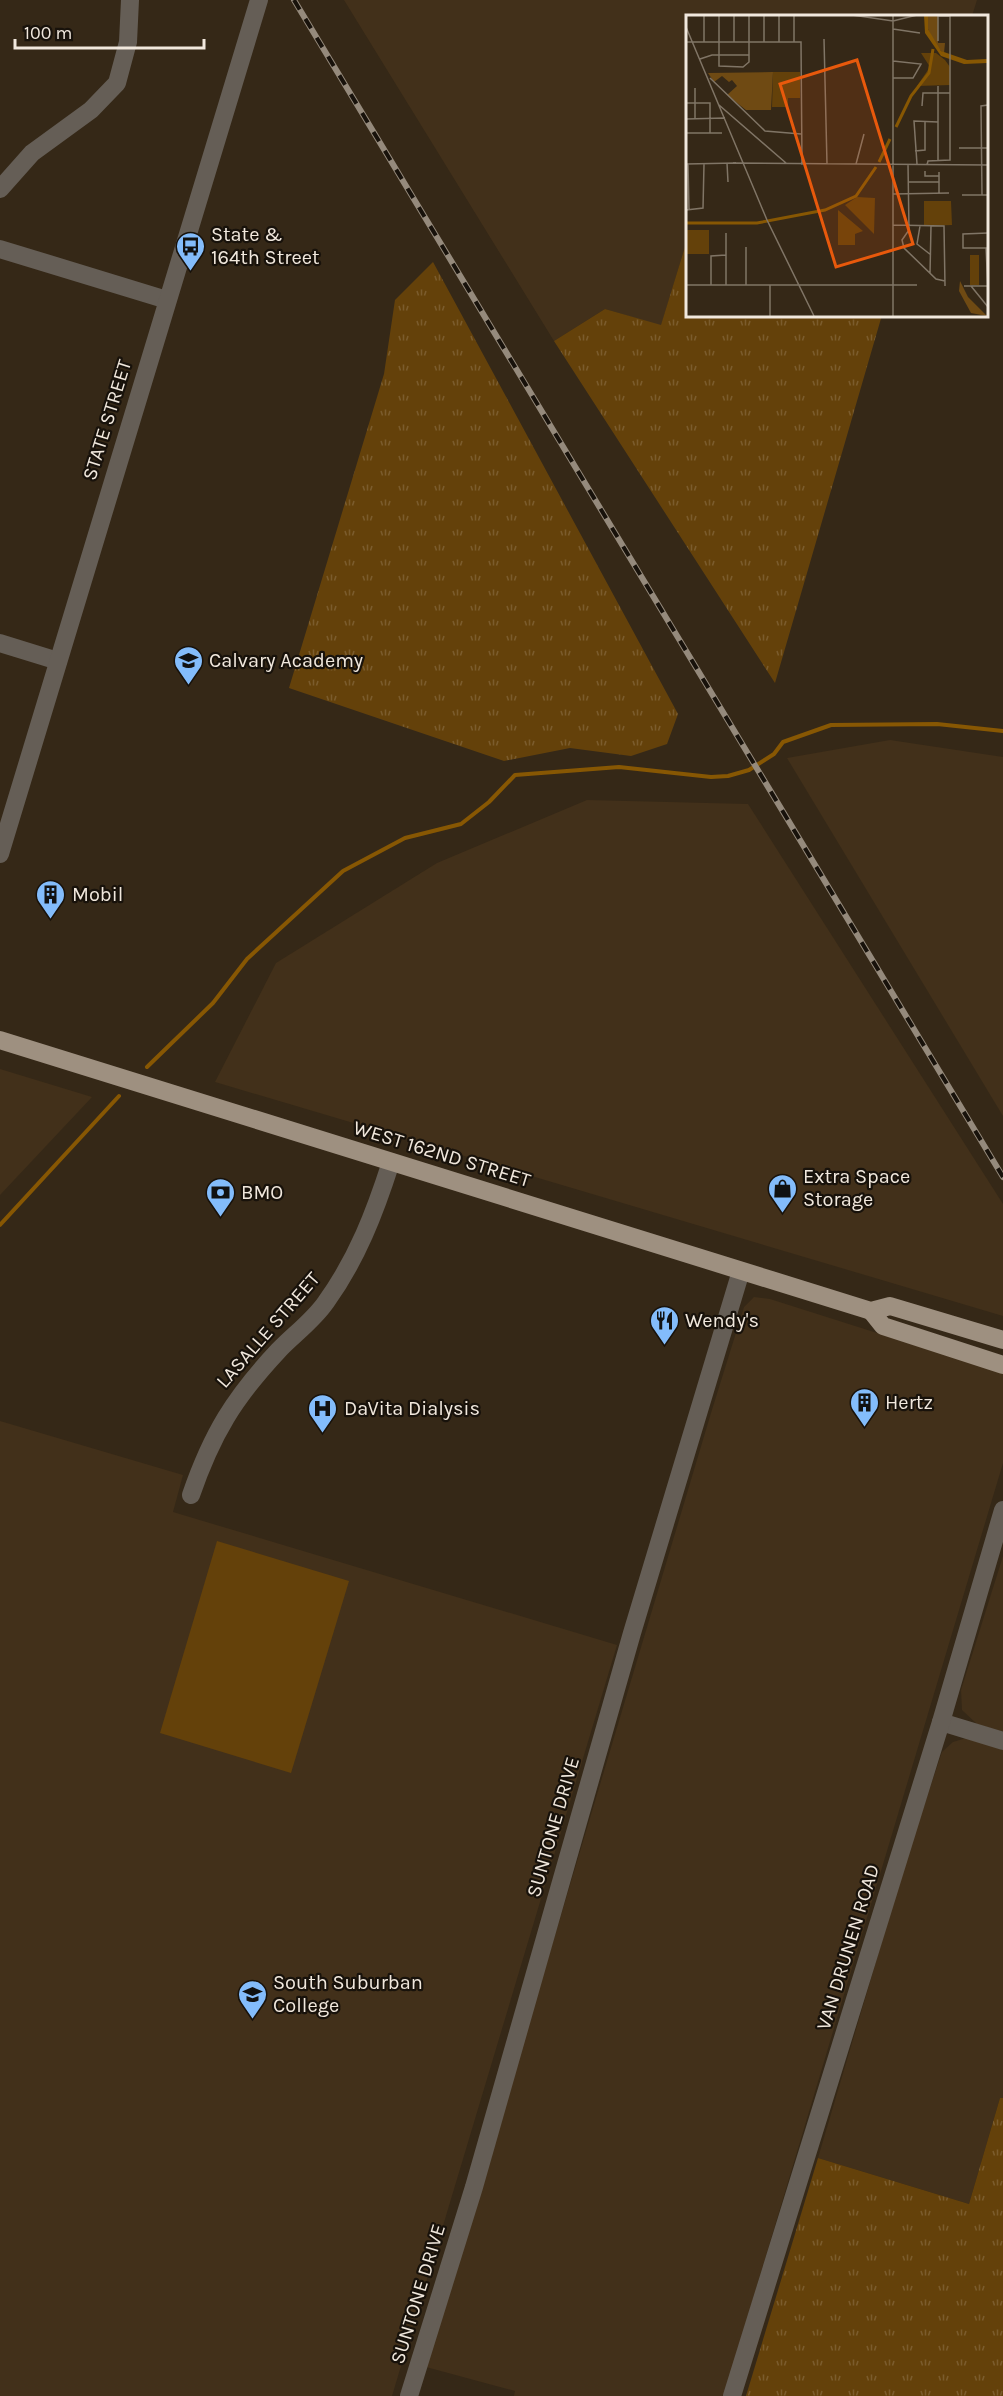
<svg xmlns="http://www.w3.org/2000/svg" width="1003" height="2396" font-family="Karla,sans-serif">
<defs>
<pattern id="grass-tufts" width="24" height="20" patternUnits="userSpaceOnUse" patternTransform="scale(1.5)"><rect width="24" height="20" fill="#64410a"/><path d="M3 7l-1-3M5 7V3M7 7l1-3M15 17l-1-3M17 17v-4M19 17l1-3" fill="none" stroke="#7b5c2d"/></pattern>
</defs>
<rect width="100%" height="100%" fill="#352817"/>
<!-- built -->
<g fill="#42301a">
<polygon points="344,0 977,0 972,16 688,16 688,237 661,326 605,309 554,341"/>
<polygon points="890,740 1003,757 1003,1116 787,758"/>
<polygon points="587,800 748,804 1003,1204 1003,1316 215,1082 276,963 437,863"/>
<polygon points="0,1069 92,1097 0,1195"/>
<polygon points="754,1297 770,1299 1003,1373 1003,1463 724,2396 514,2396 515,2391 426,2367 711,1413 744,1307"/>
<polygon points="0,1421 183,1475 173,1512 617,1645 392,2396 0,2396"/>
<polygon points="1003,1556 1003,1732 977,1724 962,1710 961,1690"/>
<polygon points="966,1738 1003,1750 1003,2098 1000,2098 969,2204 818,2158 906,1860 942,1752 953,1742"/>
</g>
<!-- grass -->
<g fill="url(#grass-tufts)">
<polygon points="688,237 688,315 882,315 775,683 554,341 605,309 661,325"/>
<polygon points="433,262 678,714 667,744 631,756 570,748 504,761 289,688 384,374 395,300"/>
<polygon points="1000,2098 1003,2098 1003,2396 746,2396 818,2158 969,2204"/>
</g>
<!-- pitch -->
<polygon fill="#64410a" points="217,1541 349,1581 291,1773 160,1733"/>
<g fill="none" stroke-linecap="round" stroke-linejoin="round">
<!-- stream -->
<g stroke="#875703" stroke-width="4">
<polyline points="147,1067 213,1003 247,959 343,871 405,838 461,824 489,802 515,775 619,767 711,777 728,776 749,770 774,754 783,742 831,725 937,724 1003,731"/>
<polyline points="0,1225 119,1096"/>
</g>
<!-- minor -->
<g stroke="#655e56" stroke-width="18">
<polyline points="0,189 32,153 91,110 117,83 128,42 130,0"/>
<polyline points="0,249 167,300"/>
<polyline points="0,643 58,661"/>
<polyline points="0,854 259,0"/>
<path d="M 191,1495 C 212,1434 234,1398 278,1351 C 293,1335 313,1321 326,1302 C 357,1259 375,1212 391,1162"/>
<polyline points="941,1722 1003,1741"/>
<polyline points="409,2396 474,2187 632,1633 741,1271"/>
<polyline points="732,2396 941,1722 1003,1510"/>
</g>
<!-- major -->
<g stroke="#9e9080" stroke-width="18">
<polyline points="0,1040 871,1311 890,1306 1003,1340"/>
<polyline points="871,1311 883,1326 1003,1365"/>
</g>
<defs>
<polyline id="rail" points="294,0 1003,1177"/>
</defs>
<!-- rail casing -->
<use href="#rail" stroke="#958a7c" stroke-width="6"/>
<!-- rail -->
<use href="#rail" stroke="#18120b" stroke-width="4" stroke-dasharray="11" stroke-linecap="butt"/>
</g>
<!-- icons -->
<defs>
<symbol id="bus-pin" viewBox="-11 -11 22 30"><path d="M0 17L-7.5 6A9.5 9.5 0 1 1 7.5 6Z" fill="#83bcfb" stroke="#18120b"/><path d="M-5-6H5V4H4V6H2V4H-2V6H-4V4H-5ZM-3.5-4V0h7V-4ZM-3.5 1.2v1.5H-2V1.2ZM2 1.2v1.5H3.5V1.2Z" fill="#111"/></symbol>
<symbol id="school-pin" viewBox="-11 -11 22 30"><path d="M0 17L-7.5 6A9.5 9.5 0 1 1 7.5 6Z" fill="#83bcfb" stroke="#18120b"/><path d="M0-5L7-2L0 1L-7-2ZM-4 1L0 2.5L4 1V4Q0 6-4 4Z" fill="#111"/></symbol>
<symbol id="building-pin" viewBox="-11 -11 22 30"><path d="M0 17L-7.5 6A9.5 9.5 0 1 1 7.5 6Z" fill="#83bcfb" stroke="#18120b"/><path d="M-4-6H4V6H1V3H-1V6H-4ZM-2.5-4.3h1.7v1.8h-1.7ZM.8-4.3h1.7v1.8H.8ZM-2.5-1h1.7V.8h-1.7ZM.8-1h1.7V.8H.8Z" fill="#111"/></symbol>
<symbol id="shop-pin" viewBox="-11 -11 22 30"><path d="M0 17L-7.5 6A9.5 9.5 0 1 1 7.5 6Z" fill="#83bcfb" stroke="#18120b"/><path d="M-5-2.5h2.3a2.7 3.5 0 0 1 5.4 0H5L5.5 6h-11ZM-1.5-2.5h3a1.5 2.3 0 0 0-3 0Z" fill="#111"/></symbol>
<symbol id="bank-pin" viewBox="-11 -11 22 30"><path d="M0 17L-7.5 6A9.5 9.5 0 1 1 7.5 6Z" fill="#83bcfb" stroke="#18120b"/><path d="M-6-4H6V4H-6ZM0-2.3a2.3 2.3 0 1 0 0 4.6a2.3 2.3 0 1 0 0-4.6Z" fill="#111"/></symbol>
<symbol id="restaurant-pin" viewBox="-11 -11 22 30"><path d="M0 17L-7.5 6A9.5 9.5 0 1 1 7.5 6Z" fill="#83bcfb" stroke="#18120b"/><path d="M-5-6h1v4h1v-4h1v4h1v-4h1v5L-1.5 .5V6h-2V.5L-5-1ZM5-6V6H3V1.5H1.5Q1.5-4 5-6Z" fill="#111"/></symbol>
<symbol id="hospital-pin" viewBox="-11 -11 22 30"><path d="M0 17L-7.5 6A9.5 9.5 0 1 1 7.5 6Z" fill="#83bcfb" stroke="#18120b"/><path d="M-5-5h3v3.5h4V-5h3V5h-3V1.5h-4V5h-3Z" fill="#111"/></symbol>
<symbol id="university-pin" viewBox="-11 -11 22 30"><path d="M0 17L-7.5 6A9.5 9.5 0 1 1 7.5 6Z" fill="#83bcfb" stroke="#18120b"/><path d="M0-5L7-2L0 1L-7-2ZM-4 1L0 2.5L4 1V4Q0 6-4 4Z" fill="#111"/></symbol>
</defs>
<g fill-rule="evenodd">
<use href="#bus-pin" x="174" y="230" width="33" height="45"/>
<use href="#school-pin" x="172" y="644" width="33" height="45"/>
<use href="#building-pin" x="34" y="878" width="33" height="45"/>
<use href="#shop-pin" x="766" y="1172" width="33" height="45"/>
<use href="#bank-pin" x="204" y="1176" width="33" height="45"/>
<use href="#restaurant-pin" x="648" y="1304" width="33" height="45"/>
<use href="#building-pin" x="848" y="1386" width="33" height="45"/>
<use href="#hospital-pin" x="306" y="1392" width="33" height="45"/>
<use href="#university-pin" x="236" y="1978" width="33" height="45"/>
</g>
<g text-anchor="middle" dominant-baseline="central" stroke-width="4.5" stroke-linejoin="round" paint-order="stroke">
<!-- poi labels -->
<g font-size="20" fill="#f1e8dd" stroke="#18120b" text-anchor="start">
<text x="211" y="234">State &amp;<tspan x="211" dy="23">164th Street</tspan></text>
<text x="209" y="660">Calvary Academy</text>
<text x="72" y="894">Mobil</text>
<text x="803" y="1176">Extra Space<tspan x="803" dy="23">Storage</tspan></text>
<text x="241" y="1192">BMO</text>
<text x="685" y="1320">Wendy's</text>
<text x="885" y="1402">Hertz</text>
<text x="344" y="1408">DaVita Dialysis</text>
<text x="273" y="1982">South Suburban<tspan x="273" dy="23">College</tspan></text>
</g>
<!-- street labels -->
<g font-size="20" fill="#f1e8dd" stroke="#18120b">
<text transform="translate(107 420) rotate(-73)">STATE STREET</text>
<text transform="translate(442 1154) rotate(17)">WEST 162ND STREET</text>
<text transform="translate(268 1330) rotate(-49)">LASALLE STREET</text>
<text transform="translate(553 1827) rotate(-74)">SUNTONE DRIVE</text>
<text transform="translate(848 1947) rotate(-73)">VAN DRUNEN ROAD</text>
<text transform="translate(418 2294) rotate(-73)">SUNTONE DRIVE</text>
</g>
</g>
<!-- overview -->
<g transform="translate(686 15)">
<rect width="302" height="302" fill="#352817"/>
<path d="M 87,57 L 114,57 L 114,83 L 102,83 L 102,92 L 86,92 ZM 171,182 L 189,183 L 188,219 L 159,190 ZM 152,195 L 177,216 L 169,219 L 169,230 L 152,230 Z" fill="#64410a"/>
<path d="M 242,0 L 252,0 L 252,28 L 259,28 L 258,38 L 250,32 L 242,14 ZM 87,57 L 85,95 L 60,95 L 41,80 L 51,71 L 46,65 L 43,67 L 36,61 L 28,67 L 22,58 ZM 274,266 L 282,282 L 301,301 L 285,298 L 273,276 Z" fill="#6f4a13"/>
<path d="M 235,38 L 250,38 L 259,45 L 264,52 L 264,70 L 231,71 L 244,52 ZM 238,186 L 265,186 L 266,210 L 238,211 ZM 0,215 L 23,215 L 23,239 L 0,239 ZM 284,240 L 293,240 L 293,270 L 284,270 Z" fill="#64410a"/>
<path d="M 238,0 L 242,0 L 242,14 L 255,36 L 281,45 L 301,44 L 301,48 L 278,49 L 255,41 L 239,18 Z" fill="#875703"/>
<path fill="none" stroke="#875703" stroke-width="3" d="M 210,112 L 225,81 L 243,58 L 247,34M 193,147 L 204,124M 0,208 L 71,208 L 139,195 L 170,181 L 190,152"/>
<path fill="none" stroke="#807566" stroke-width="1.5" d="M 18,0 L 18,27M 33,0 L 33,51 L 57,52 L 63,47 L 63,0M 48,0 L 48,27M 78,0 L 78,27M 93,0 L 93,27M 108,0 L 108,27M 166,0 L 207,6 L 231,0M 207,0 L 207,149M 0,12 L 81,205 L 128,301M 207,14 L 234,18M 138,24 L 141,149M 0,27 L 115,27 L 116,150M 14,44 L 26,40 L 63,40M 24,63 L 79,116 L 115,119M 207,63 L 227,63 L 235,49 L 207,46M 252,71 L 252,146M 9,73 L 9,103M 0,88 L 24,88 L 24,118M 33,90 L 100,148M 236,91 L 237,78 L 264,78M 0,104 L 39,103M 0,118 L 36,118M 273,133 L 302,133M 229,136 L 239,135 L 239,106M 41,148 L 42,167M 47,148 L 302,150M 0,149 L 50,148M 2,149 L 3,195M 170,149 L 178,119M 207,149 L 207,301M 222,149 L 223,215 L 216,225 L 218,233 L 250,264 L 259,266M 231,149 L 228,106 L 252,107M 241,150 L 242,146 L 264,145 L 264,1 L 252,1 L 252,26M 239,156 L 239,161 L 253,161M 253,157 L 253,179M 222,167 L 253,167M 207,179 L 263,178M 276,180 L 302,180M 296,180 L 295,91 L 302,90M 0,195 L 17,193 L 18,149M 207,210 L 258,211 L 259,271M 234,211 L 231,229 L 245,240M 40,218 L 40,270M 302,218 L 277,219 L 277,233 L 302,233M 60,232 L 60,270M 300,233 L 302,274M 244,259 L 245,211M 0,270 L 231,270M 25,270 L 25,241 L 40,240M 278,271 L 302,271M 285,271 L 302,292M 84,301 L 84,270"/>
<path fill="#e8590c" fill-opacity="0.15" stroke="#e8590c" stroke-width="3" d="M 171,45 L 227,229 L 150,252 L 94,69 Z"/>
<rect width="302" height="302" fill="none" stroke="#f1e8dd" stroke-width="3"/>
</g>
<!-- scale -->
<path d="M15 39v9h189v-9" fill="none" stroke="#f1e8dd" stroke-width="3"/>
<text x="24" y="39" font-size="18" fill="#f1e8dd" stroke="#18120b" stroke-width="4.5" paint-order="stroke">100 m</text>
</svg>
